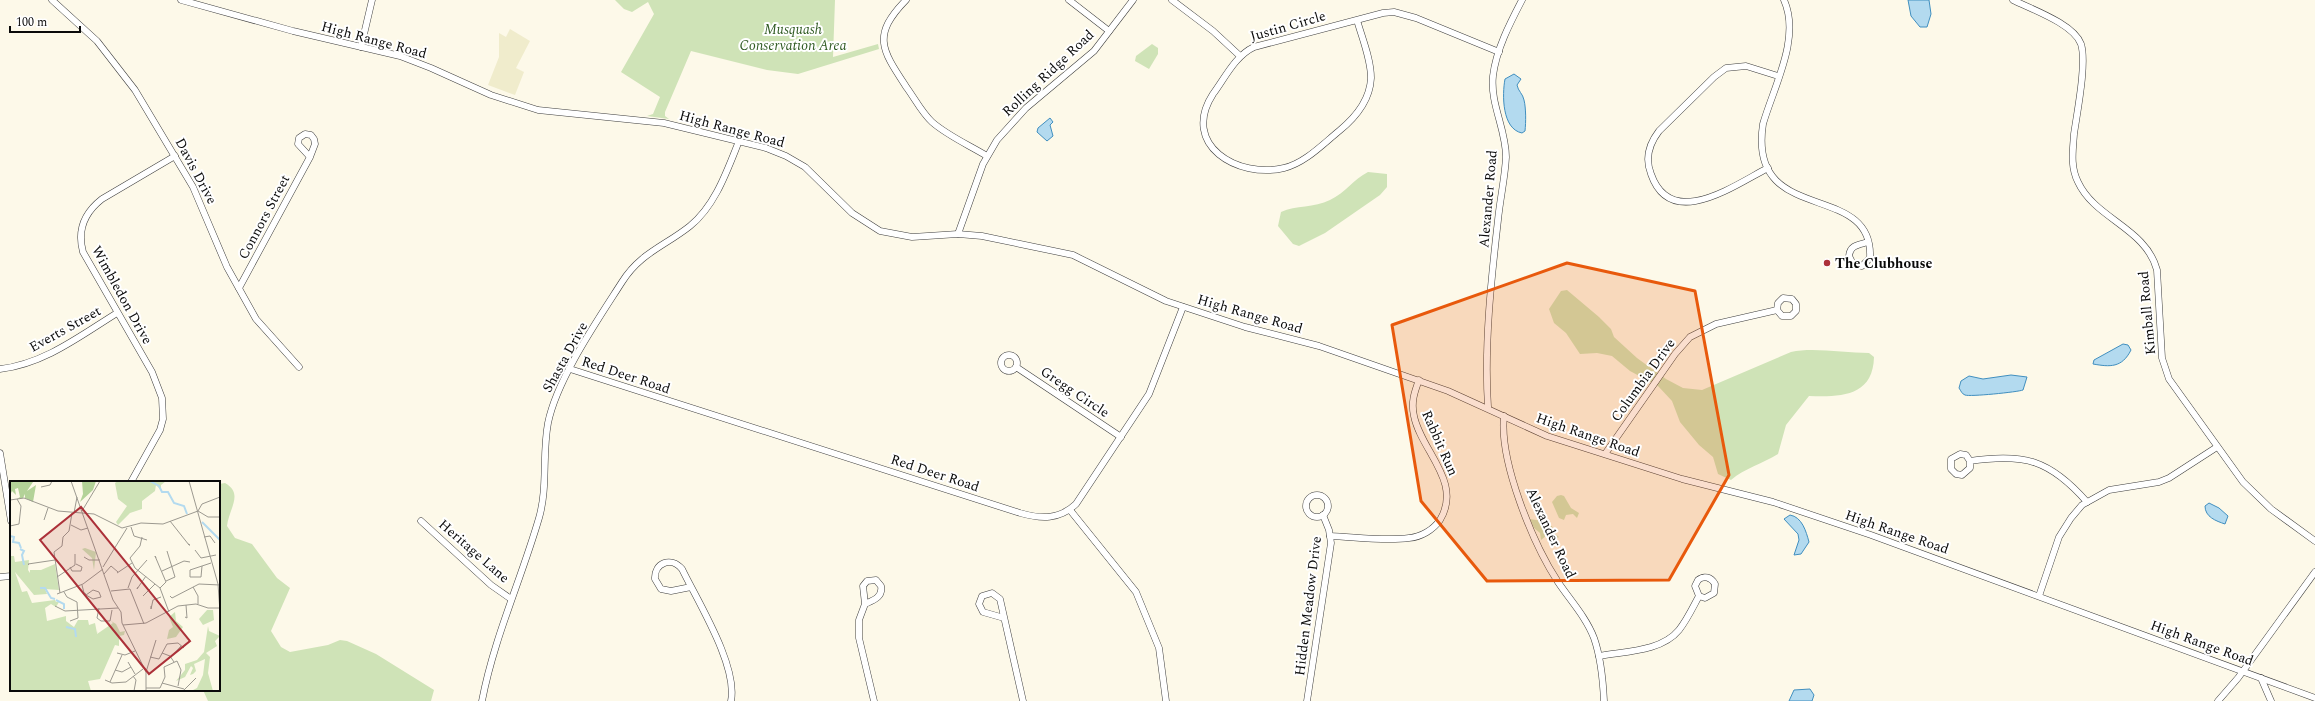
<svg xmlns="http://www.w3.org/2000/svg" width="2315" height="701" font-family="Spectral,serif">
<rect width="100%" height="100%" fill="#fdf9e9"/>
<!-- farmland -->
<polygon fill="#f0eccc" points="510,29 530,41 516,68 524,72 515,95 488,85 499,57 499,33 506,37"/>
<!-- green -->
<g fill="#cfe3b7">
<polygon points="615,0 835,0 833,57 878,44 879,49 798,74 767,70 691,51 665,112 665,116 669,119 647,116 653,114 660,97 621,72 654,14 648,2 632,12 624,9"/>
<polygon points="1152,44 1158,48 1158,54 1149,69 1135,61 1136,56"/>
<path d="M 1368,172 L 1387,174 L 1387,187 L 1380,195 L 1325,233 L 1299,246 L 1293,244 L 1278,226 L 1281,212 C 1296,205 1314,208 1330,200 C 1345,193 1354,179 1368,172 Z"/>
<path d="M 1567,290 L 1599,317 L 1611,329 L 1614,337 L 1637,358 L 1666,379 L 1683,388 L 1702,390 L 1791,352 C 1813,347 1844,353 1869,353 L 1874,357 C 1873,397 1840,397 1809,396 L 1786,425 L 1778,454 C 1762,464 1745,468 1731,480 L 1718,474 L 1713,457 L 1699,445 L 1680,422 L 1672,401 L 1658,386 L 1630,371 L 1612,356 L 1597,353 L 1580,354 L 1566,333 L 1554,323 L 1549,309 L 1561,291 Z"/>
<path d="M 225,483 C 244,494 229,508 227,526 L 235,538 L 252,544 L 277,578 L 290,588 L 271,631 L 281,647 L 290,652 L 328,645 L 340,640 L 347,641 L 376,654 L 434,690 L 431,701 L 208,701 L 203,690 L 219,690 L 219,484 Z"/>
<polygon points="1561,495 1564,496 1571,508 1579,513 1577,518 1573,514 1566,515 1564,520 1559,518 1552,502 1557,496"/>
<polygon points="1530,519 1542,521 1547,526 1552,526 1554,533 1559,537 1554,540 1552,537 1546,536 1541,540 1540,533 1534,528"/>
</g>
<!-- water -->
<g fill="#b3daef" stroke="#418fbf">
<polygon points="1908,0 1929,0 1931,14 1927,27 1920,27 1911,16"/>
<path d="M 1514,74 L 1521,79 L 1517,85 C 1518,91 1523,94 1524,100 C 1526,108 1526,122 1525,131 L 1522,133 C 1502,129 1502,95 1505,79 Z"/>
<polygon points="1050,118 1053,122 1050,125 1053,136 1047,141 1037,132 1038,128"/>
<path d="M 2123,344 L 2128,345 L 2131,350 C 2122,368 2110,367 2093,364 L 2094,360 Z"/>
<path d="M 2011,375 L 2027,377 L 2023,390 C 2018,392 1969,397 1965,395 C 1962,394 1961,391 1959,388 L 1961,381 L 1969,376 L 1983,379 Z"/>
<path d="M 2209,503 L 2219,508 L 2228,516 L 2225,524 C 2216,521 2205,517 2205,506 Z"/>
<path d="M 1790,515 C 1802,517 1806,531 1809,542 L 1801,554 L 1794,555 L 1799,540 L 1798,534 L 1784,519 Z"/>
<polygon points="1810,689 1814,695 1812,701 1789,701 1794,690"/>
</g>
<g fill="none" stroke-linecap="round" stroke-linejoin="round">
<defs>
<g id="minor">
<polyline points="52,0 97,41 135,90 193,187 227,267 256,319 299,367"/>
<polyline points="181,0 293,31 400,56 431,68 491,95 538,110 664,123 766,148 786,156 805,167 852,213 880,231 912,237 958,234 982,236 1073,255 1166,301 1245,327 1319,346 1448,391 1547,436 1682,479 1773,502 1871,535 2315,698"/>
<path d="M 906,0 C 871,36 882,50 907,88 C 915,99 922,113 932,122 C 948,136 969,145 987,156"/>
<polyline points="1069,0 1109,31"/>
<polyline points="1172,0 1213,31 1240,56"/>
<path d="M 1784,0 C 1801,38 1774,86 1763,124 C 1747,228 1874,179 1870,258 L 1862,266 L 1853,264 L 1849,256 C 1850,245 1858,245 1868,242"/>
<path d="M 2013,0 C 2031,9 2074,24 2081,44 C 2087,63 2077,113 2074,134 C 2073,150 2070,166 2078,182 C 2095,219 2146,228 2157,270 L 2162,358 L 2169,379 L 2243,482 L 2271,509 L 2315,541"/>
<path d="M 1357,20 C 1362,38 1371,59 1371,78 C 1370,100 1355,118 1339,131 C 1323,144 1305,163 1284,168 C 1238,179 1180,145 1213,94 C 1225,78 1235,56 1254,47 L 1383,13 L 1394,12 L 1416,18 L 1499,52"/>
<polyline points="361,47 372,0"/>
<path d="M 1768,168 C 1736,184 1671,232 1651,174 C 1645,159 1649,144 1659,131 L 1714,77 L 1726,68 L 1746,66 L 1778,76"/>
<polyline points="958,234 983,164 997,140 1026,108 1094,51 1133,0"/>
<polyline points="239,288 310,157 315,144 314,139 311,135 305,134 299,138 298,144 310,157"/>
<circle cx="1009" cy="363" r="8"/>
<polyline points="1016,367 1121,437"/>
<path d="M 0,369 C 44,364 80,336 117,313"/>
<path d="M 570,369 L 1020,513 C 1041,519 1059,520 1076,504 L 1149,394 L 1183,307"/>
<path d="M 1488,407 C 1484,346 1491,281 1498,220 C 1500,199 1505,178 1506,157 C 1506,129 1490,104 1493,76 C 1496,50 1510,23 1522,0"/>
<path d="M 1504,416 C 1499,461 1533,544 1558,582 C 1570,600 1586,617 1594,638 C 1601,658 1603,680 1604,701"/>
<polyline points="0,453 11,521"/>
<polyline points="1605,454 1675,354 1690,337 1716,324 1777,310 1778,303 1783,298 1792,299 1796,304 1796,311 1791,316 1782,316 1777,310"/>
<path d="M 1970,461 L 1970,468 L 1962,475 L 1956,474 L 1951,469 L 1951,459 L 1960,454 L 1966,455 L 1970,461 C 2025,453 2050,460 2087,502"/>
<path d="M 131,482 L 160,430 L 163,419 L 162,398 L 152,372 L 83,252 C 77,230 84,213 102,199 L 175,156"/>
<circle cx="1317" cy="506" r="11"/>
<polyline points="1070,510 1136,592 1159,648 1166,701"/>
<polyline points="421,521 491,585 511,599"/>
<path d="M 1330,536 C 1356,537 1384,541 1409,538 C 1421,537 1433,530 1440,520 C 1463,482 1421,451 1414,416 C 1411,403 1414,393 1419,380"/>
<polyline points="0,577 11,576"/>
<path d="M 691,587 L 671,591 L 661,589 L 655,579 C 654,563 671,556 682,569 C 698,602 738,666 731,701"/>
<polyline points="2039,596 2059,537 2071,518 2082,505 2109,490 2159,482 2169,478 2217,447"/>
<path d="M 865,604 C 874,600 883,597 881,586 L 876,580 L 867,581 L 863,586 L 865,604 L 859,620 L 859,638 L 874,701"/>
<polyline points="1004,618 983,612 979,604 982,596 992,593 1000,599 1023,701"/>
<path d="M 1599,656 C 1624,651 1661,652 1679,630 C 1687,620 1693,607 1699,596 L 1705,598 L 1714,593 L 1715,584 C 1711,577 1704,575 1698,580 L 1695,586 L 1699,596"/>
<polyline points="2261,678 2271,701"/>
<path d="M 482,701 C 494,638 521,580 539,518 C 548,487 542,455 548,423 C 557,379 597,321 622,282 C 640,253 665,246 690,226 C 715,206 727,171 739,141"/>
<polyline points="1307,701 1331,543 1329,530 1323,515"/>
<polyline points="2218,701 2238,678 2315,572"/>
</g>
</defs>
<!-- minor casing -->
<use href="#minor" stroke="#3d3d3d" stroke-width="7"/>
<!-- minor -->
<use href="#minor" stroke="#fff" stroke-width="6"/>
</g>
<!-- marked area -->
<path fill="#e8590c" fill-opacity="0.2" stroke="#e8590c" stroke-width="3" stroke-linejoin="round" d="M 1567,263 L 1695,291 L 1729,475 L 1669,580 L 1487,581 L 1421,501 L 1392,325 Z"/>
<!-- markers -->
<circle fill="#ac3139" stroke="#fff" stroke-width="1.5" cx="1827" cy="263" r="4"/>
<g text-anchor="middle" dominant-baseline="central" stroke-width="4" stroke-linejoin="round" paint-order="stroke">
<!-- street labels -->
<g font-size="14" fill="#0a0a0a" stroke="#fff">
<text transform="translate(1288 26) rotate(-16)">Justin Circle</text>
<text transform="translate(374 40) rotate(15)">High Range Road</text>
<text transform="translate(1048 73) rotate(-43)">Rolling Ridge Road</text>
<text transform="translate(732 129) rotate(15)">High Range Road</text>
<text transform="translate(196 171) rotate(62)">Davis Drive</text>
<text transform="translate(1488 199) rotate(-85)">Alexander Road</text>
<text transform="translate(264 217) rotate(-62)">Connors Street</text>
<text transform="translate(122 295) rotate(61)">Wimbledon Drive</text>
<text transform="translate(2147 313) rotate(-95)">Kimball Road</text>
<text transform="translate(1250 314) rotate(16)">High Range Road</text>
<text transform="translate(65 329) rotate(-29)">Everts Street</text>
<text transform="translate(565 357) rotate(-61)">Shasta Drive</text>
<text transform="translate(626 375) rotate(18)">Red Deer Road</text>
<text transform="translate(1643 380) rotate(-54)">Columbia Drive</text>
<text transform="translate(1075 392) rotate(34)">Gregg Circle</text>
<text transform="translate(1588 435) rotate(19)">High Range Road</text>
<text transform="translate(1440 443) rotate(66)">Rabbit Run</text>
<text transform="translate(935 473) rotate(18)">Red Deer Road</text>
<text transform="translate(1897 532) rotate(19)">High Range Road</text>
<text transform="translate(1551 533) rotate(65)">Alexander Road</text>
<text transform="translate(474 551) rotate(41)">Heritage Lane</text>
<text transform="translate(1308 606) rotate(-83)">Hidden Meadow Drive</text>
<text transform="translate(2202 643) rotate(20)">High Range Road</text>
</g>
<!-- park labels -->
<g font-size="14" font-style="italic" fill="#2f5a22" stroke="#fff">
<text x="793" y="29">Musquash<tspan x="793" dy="16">Conservation Area</tspan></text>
</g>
<!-- poi labels -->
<g font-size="14" font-weight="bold" fill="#0a0a0a" stroke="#fff" text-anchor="start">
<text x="1835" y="263">The Clubhouse</text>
</g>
</g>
<!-- overview -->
<g transform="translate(10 481)">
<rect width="210" height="210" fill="#fdf9e9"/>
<path d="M 108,0 L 156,0 L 151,4 L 151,9 L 146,4 L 145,10 L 132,20 L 132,28 L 120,32 L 108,44 L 106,41 L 117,25 L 108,18 L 105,2 ZM 75,67 L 86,71 L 84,89 L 82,77 L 72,68 ZM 0,75 L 4,75 L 5,81 L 19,79 L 18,89 L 20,92 L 20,89 L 31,89 L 45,83 L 49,109 L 35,108 L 37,113 L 24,114 L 5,91 L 12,111 L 17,110 L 22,122 L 45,119 L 46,121 L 49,121 L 46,126 L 41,123 L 35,127 L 37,140 L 56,135 L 56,140 L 64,146 L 68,139 L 78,139 L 79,144 L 85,142 L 87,152 L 88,149 L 87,153 L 103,142 L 101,140 L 106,143 L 110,151 L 115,150 L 114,154 L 109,155 L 109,165 L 105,164 L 90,198 L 78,200 L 81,210 L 0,210 ZM 197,129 L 203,129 L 204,139 L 193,144 L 189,138 ZM 165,131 L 166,140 L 173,146 L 166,156 L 157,158 L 159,149 L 163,146 L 159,136 ZM 198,145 L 199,150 L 210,155 L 205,160 L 207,165 L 196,172 L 200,176 L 198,192 L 203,210 L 181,210 L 187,207 L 193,194 L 195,178 L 184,183 L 186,190 L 183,193 L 180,194 L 183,187 L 181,185 L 175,196 L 166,200 L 175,189 L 175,183 L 187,179 L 194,171 Z" fill="#cfe3b7"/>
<path d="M 0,0 L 23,1 L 17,10 L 26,4 L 23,21 L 15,17 L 15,13 L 13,17 L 7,18 L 10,16 L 8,7 L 5,8 L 6,14 L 2,10 L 0,14 ZM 72,0 L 86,0 L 83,9 L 70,21 L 73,13 Z" fill="#b3d298"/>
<path fill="none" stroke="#b3daef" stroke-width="2" d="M 140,0 L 149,5 L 152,11 L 158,11 L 164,22 L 174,25 L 177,33M 192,41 L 210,59M 0,55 L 4,56 L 3,61 L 9,62 L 11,67M 10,68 L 14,70 L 12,74 L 14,84M 30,107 L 35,107 L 41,117 L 45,118M 46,119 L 54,123 L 54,128M 56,146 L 65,148 L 66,156"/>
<path fill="none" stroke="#9c9990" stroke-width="1" d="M 61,0 L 103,119 L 111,131 L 112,142 L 136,191 L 136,210M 179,0 L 208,103 L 210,131M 31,6 L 40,4 L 42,0M 0,19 L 14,17 L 48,30 L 84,33 L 112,47 L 131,42 L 153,43 L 188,30 L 198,36 L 210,36M 72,30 L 90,0M 188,30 L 192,23 L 210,16M 64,32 L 67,16M 34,39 L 38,27M 160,40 L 179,64 L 180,64 L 178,63M 61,44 L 71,49 L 78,47M 0,45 L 9,43 L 11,25 L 7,18M 121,46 L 124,55 L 137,59M 132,56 L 130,65 L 120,77 L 125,87 L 150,107 L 159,131M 194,56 L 200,55 L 205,62M 185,69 L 191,77 L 206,74M 74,76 L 79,79 L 90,79M 146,77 L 145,75 L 156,101 L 150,107M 19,84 L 18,83 L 45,79M 192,85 L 191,96 L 180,96 L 180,89 L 201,82M 60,86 L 62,90 L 71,90 L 72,86 L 66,83M 93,86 L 117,47M 152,90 L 174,80 L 180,81M 107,92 L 122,82M 94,93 L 101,85 L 108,91M 47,96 L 65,84 L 65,73M 156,100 L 165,96 L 157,70M 72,104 L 74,112 L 75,112 L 76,114 L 83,118 L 91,116 L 89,111 L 83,109 L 76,114M 128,106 L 127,108 L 136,95M 183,106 L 188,115 L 188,123M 118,107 L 122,96 L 137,79M 101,110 L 120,108 L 134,143M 54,111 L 57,116 L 67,121 L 68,137 L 60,140M 50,112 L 44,71 L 52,65 L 53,56 L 59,50 L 62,32M 47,113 L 73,103 L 93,88M 133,115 L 145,103M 160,115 L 162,117 L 189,103 L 210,104M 45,125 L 55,130 L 108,127M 141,125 L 141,128 L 143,119 L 151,116M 89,127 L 87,137 L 91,140 L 100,140 L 102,129M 175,136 L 177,137 L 176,124M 113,144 L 136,142 L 168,125 L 186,123 L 198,127 L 210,127M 107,172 L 115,174 L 125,170M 152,172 L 160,175 L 164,181M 140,176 L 149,178 L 157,163 L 168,162 L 174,167M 161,176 L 171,165M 118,181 L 125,193M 105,189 L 112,191 L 121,186M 136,191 L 146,159M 123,195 L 126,199 L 124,210M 95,199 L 102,202 L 116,201 L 133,188M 100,201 L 112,174M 152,202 L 174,208M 136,207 L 150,207 L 155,196 L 154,186 L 167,180 L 171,189 L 168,205M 173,210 L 186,197"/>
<path fill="#ac3139" fill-opacity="0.15" stroke="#ac3139" stroke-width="2" d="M 71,26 L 180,160 L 139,193 L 30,59 Z"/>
<rect width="210" height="210" fill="none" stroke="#0a0a0a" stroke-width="2"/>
</g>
<!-- scale -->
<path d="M10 26v6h70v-6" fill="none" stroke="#0a0a0a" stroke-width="2"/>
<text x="16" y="26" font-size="12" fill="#0a0a0a" stroke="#ffffff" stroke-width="3" paint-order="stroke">100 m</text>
</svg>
